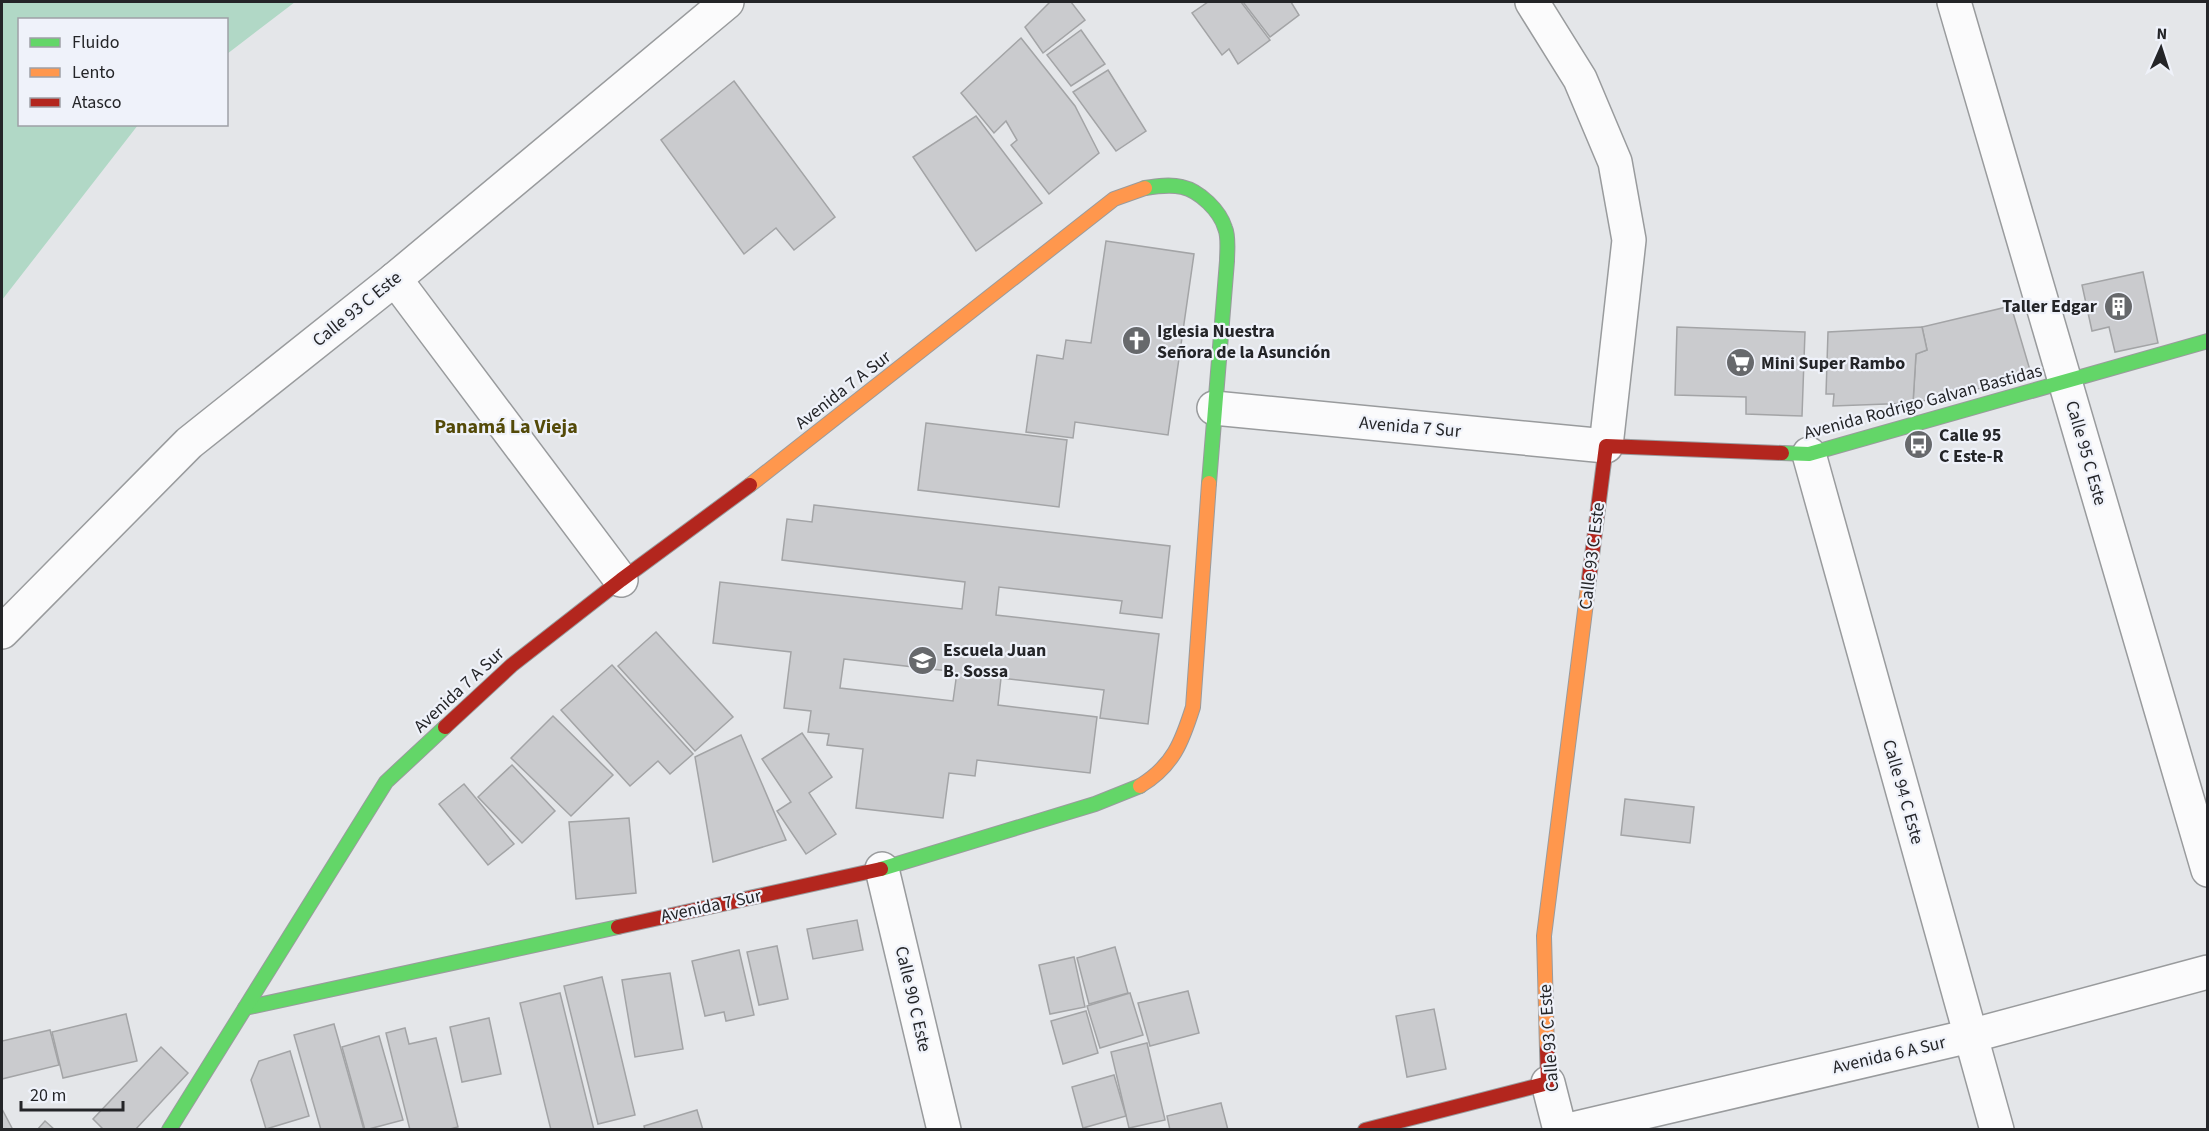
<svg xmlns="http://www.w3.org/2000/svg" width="2209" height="1131" font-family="'Source Sans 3',sans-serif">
<rect width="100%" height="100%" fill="#e4e6e9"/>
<!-- green -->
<polygon fill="#b1d8c6" points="2,2 295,2 227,54 226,20 20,20 20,124 138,125 2,300"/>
<!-- building -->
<g fill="#cacbce" stroke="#a3a4a6" stroke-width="1.5" fill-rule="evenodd">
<polygon points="1050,2 1071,2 1085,20 1043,53 1025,27"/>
<polygon points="1208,2 1241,2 1270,40 1238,64 1229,49 1222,55 1192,13"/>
<polygon points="1243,2 1291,2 1299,15 1270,37"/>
<polygon points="1081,30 1105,64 1071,86 1047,55"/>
<polygon points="1021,38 1075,106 1099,153 1049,194 1011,145 1017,140 1006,121 994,133 961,93"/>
<polygon points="1108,70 1146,131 1116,151 1073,92"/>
<polygon points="734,81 835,217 794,250 776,228 744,254 661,140"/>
<polygon points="976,116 1042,203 976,251 913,157"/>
<polygon points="1106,241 1194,254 1168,435 1075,422 1073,438 1026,432 1037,355 1063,359 1066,340 1091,343"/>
<polygon points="2143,272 2158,343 2115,352 2109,327 2092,331 2082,285"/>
<polygon points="2011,306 2032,377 1913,403 1916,354 1927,350 1922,327"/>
<polygon points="1677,327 1805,332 1802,416 1746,414 1746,397 1675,395"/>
<polygon points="1922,327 1927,350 1916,354 1913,403 1833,406 1834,394 1826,394 1828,332"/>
<polygon points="926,423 1067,440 1059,507 918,490"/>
<path d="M 814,505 L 1170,546 L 1162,618 L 1120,613 L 1122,601 L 999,587 L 996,615 L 1159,634 L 1148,724 L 1100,718 L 1104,690 L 1001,678 L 998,705 L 1097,717 L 1090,773 L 977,760 L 975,776 L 949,773 L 943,818 L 856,808 L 863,749 L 827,745 L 829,734 L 808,732 L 811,711 L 784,708 L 791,652 L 713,643 L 720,582 L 962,609 L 965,582 L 782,560 L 787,519 L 812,522 ZM 844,659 L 957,672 L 953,701 L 840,688 Z"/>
<polygon points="656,632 733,717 695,751 618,666"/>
<polygon points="612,665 693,754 670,774 658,761 630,786 561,710"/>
<polygon points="553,716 613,775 571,816 511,758"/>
<polygon points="802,733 832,777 809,793 836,834 806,854 777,811 791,802 762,759"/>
<polygon points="741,735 786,840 713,862 695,757"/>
<polygon points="512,765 555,811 522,843 478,797"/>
<polygon points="464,784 514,844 488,865 439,804"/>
<polygon points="1625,799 1694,807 1690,843 1621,835"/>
<polygon points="629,818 636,893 576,899 569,822"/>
<polygon points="857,920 863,950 813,959 807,929"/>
<polygon points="777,946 788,999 759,1005 747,952"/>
<polygon points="1115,947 1128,993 1089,1004 1077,958"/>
<polygon points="739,950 754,1015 726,1021 724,1012 705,1016 692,961"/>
<polygon points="1074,957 1085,1007 1050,1014 1039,965"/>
<polygon points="670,973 683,1049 635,1057 622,980"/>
<polygon points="602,977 635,1115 598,1124 564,986"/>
<polygon points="1188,991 1199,1033 1150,1046 1138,1003"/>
<polygon points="560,993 594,1130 551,1130 520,1003"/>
<polygon points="1130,993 1143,1035 1100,1048 1087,1006"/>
<polygon points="1434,1009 1446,1069 1407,1077 1396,1016"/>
<polygon points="1086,1011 1098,1053 1063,1064 1051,1021"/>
<polygon points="126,1014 137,1061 63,1078 52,1032"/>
<polygon points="489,1018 501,1074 462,1082 450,1027"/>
<polygon points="334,1024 364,1130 321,1130 294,1035"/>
<polygon points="405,1028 409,1044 436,1038 458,1127 446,1130 410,1130 386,1033"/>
<polygon points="50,1030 59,1065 2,1079 2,1041"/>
<polygon points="379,1036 403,1120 365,1130 342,1047"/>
<polygon points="1147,1043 1165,1120 1129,1128 1111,1052"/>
<polygon points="161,1047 188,1073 135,1130 104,1130 93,1119"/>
<polygon points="290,1051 309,1116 266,1129 251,1080 259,1061"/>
<polygon points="1114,1075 1126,1116 1083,1128 1072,1087"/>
<polygon points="1221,1103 1228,1130 1170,1130 1167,1116"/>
<polygon points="2,1109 13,1130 2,1130"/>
<polygon points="697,1110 703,1130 645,1130 644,1126"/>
<polygon points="45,1121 55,1130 37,1130"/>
</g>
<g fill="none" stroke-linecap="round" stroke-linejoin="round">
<defs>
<g id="street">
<polyline points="1954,2 2208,870"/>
<polyline points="395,279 621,580"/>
<polyline points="1214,408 1606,446 1629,240 1615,162 1580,79 1532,2"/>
<polyline points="1809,454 1997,1130"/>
<polyline points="2,632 189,443 395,279 727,2"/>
<polyline points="882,869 944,1130"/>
<polyline points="1548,1083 1560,1130"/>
<polyline points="1568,1130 1970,1036 2208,972"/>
</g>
<g id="fast">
<path d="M 1145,188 C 1157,186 1170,184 1182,187 C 1200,191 1220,211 1225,228 C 1229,237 1227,251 1227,261 L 1209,483"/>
<polyline points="1782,453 1809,454 2208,341"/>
<polyline points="881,869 1095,804 1140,786"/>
<polyline points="245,1008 618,927"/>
<polyline points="169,1130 386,782 445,727"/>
</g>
<g id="slow">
<polyline points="750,485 1114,199 1145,188"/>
<path d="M 1140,786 C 1173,766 1182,742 1193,707 L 1209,483"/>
<polyline points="1547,1049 1544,936 1589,579"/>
</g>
<g id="jam">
<polyline points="1589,579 1606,446 1782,453"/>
<polyline points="445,727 512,665 621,580 750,485"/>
<polyline points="618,927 881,869"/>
<polyline points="1365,1130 1548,1083 1547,1049"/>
</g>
</defs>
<!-- street casing -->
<use href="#street" stroke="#999b9d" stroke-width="36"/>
<!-- fast casing -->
<use href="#fast" stroke="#999b9d" stroke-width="16"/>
<!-- slow casing -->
<use href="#slow" stroke="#999b9d" stroke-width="16"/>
<!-- jam casing -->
<use href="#jam" stroke="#999b9d" stroke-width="16"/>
<!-- street -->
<use href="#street" stroke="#fbfbfc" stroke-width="33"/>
<!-- fast -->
<use href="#fast" stroke="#63d668" stroke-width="14"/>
<!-- slow -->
<use href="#slow" stroke="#ff974d" stroke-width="14"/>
<!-- jam -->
<use href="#jam" stroke="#b3261e" stroke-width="14"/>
</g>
<!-- icons -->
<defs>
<symbol id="building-disc" viewBox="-11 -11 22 22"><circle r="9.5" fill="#67696c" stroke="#eff2fa"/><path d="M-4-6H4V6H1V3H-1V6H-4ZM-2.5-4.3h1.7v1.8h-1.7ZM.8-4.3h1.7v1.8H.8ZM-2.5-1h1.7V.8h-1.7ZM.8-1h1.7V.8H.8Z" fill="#fff"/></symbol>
<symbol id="church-disc" viewBox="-11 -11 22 22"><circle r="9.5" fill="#67696c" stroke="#eff2fa"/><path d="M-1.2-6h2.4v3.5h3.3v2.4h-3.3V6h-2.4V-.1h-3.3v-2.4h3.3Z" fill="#fff"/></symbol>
<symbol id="supermarket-disc" viewBox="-11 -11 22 22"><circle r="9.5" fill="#67696c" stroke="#eff2fa"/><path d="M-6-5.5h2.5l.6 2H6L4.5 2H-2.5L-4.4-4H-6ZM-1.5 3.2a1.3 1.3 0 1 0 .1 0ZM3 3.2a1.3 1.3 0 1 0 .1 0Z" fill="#fff"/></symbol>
<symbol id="bus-disc" viewBox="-11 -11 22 22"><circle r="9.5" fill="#67696c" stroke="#eff2fa"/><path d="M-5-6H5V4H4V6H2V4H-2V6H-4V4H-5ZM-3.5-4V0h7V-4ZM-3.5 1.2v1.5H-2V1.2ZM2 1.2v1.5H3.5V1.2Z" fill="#fff"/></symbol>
<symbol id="school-disc" viewBox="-11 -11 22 22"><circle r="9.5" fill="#67696c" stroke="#eff2fa"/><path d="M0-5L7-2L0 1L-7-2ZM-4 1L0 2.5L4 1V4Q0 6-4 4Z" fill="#fff"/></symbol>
</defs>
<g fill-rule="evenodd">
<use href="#building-disc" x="2102" y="290" width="33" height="33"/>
<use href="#church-disc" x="1120" y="324" width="33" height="33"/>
<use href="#supermarket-disc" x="1724" y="346" width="33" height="33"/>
<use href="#bus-disc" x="1902" y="428" width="33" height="33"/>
<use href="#school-disc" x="906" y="644" width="33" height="33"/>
</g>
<g text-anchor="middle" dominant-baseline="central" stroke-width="4.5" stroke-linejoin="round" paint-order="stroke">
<!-- poi labels -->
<g font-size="18" font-weight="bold" fill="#242528" stroke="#eff2fa" text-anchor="start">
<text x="2097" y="306" text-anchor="end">Taller Edgar</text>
<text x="1157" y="331">Iglesia Nuestra<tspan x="1157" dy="21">Señora de la Asunción</tspan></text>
<text x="1761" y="363">Mini Super Rambo</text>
<text x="1939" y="435">Calle 95<tspan x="1939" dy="21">C Este-R</tspan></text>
<text x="943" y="650">Escuela Juan<tspan x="943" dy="21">B. Sossa</tspan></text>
</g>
<!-- street labels -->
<g font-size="18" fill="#242528" stroke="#eff2fa">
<text transform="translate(357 309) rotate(-39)">Calle 93 C Este</text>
<text transform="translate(843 390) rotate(-38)">Avenida 7 A Sur</text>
<text transform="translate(1923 402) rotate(-15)">Avenida Rodrigo Galvan Bastidas</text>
<text transform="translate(1410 427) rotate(5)">Avenida 7 Sur</text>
<text transform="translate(2086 453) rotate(74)">Calle 95 C Este</text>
<text transform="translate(1592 556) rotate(-83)">Calle 93 C Este</text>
<text transform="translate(459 690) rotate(-43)">Avenida 7 A Sur</text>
<text transform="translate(1903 792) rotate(74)">Calle 94 C Este</text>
<text transform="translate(711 906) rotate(-12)">Avenida 7 Sur</text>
<text transform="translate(913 999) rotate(77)">Calle 90 C Este</text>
<text transform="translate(1549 1038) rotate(-94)">Calle 93 C Este</text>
<text transform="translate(1889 1055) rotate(-13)">Avenida 6 A Sur</text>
</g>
<!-- neighbourhood labels -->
<g font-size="20" font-weight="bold" fill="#544a09" stroke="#eff2fa">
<text x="506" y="427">Panamá La Vieja</text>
</g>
</g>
<!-- border -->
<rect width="2209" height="1131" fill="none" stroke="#242528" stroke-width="6"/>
<!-- legend -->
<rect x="18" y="18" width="210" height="108" fill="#eff2fa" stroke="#9ea0a6" stroke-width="1.5"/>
<rect x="30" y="38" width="30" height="9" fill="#63d668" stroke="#9ea0a6" stroke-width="1.5"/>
<text x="72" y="48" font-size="18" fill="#242528">Fluido</text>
<rect x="30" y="68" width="30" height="9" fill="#ff974d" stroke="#9ea0a6" stroke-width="1.5"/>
<text x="72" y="78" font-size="18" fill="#242528">Lento</text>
<rect x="30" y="98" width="30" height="9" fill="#b3261e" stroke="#9ea0a6" stroke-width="1.5"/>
<text x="72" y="108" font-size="18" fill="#242528">Atasco</text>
<!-- north arrow -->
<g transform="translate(2161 48) rotate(3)" stroke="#eff2fa" stroke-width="4.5" paint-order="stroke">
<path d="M0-4.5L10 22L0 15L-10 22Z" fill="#242528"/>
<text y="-9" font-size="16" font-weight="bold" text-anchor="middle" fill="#242528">N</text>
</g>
<!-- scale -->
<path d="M21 1101v9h102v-9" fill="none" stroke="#242528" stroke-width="3"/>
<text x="30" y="1101" font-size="18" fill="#242528" stroke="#eff2fa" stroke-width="4.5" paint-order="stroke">20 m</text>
</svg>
